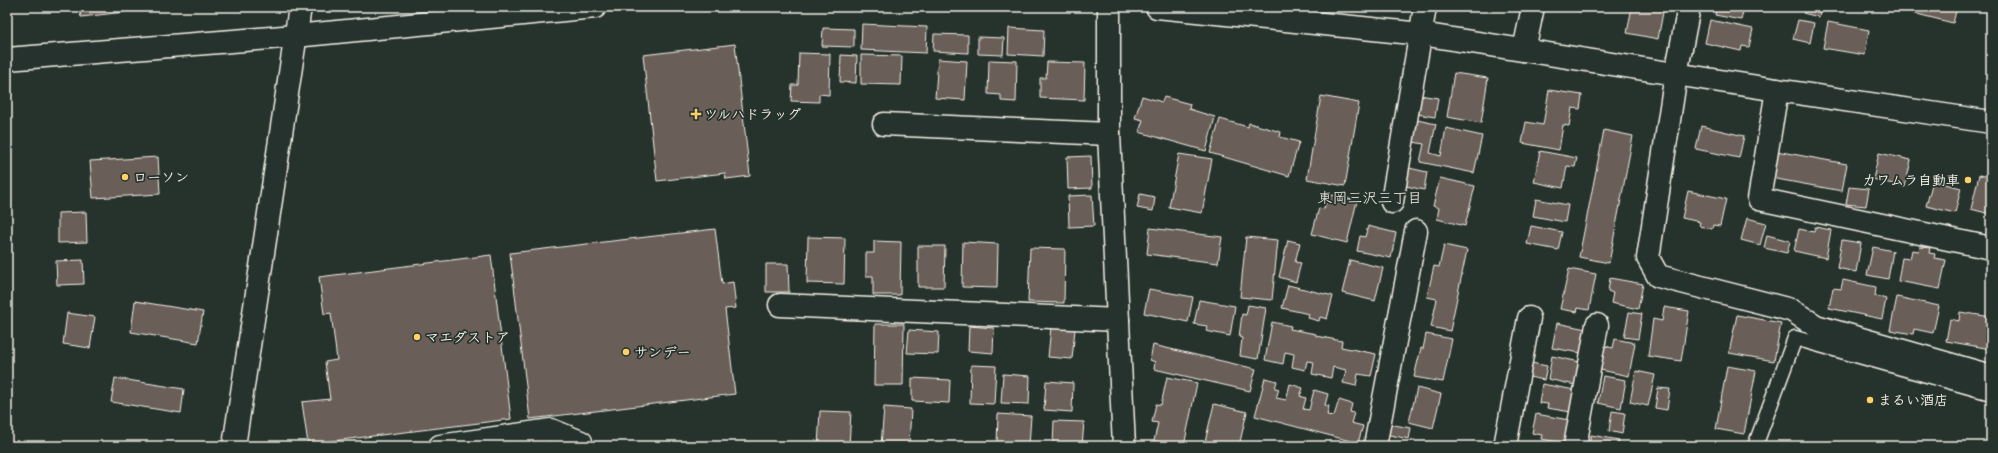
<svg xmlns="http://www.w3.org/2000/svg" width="1998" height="453" font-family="'Shantell Sans','Klee One',sans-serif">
<rect width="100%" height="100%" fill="#26332d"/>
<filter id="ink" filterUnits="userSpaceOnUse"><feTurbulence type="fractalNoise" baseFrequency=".025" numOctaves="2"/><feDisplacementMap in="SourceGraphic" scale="8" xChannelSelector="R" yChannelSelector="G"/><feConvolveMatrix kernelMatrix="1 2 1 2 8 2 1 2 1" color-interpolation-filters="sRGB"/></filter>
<g filter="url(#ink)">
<!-- building -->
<g fill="#6b5f58" stroke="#f4f1e8">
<polygon points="79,7 124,7 125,12 81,17"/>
<polygon points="133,7 160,7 134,11"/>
<polygon points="1560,7 1584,7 1583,12"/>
<polygon points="1632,7 1664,7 1658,39 1627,33"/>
<polygon points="1717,7 1744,7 1741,20 1715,15"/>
<polygon points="1805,7 1821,7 1819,17 1803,13"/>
<polygon points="1915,7 1957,7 1953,23 1913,13"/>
<polygon points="1710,20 1753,29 1749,47 1742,46 1741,51 1705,43"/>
<polygon points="1798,20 1814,23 1810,43 1793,39"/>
<polygon points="1828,22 1869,30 1865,55 1823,48"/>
<polygon points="862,24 927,27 926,53 861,50"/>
<polygon points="823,28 854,29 854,47 822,46"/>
<polygon points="1009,28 1044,30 1043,56 1008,54"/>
<polygon points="934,34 968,35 968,53 933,51"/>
<polygon points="978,37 1004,38 1003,55 978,54"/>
<polygon points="735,44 750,176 726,179 725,173 657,181 643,55"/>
<polygon points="799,53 830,54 829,95 819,94 819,102 791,101 792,85 798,85"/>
<polygon points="841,55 857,56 856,83 840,82"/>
<polygon points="861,55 902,56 901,85 861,84"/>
<polygon points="938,59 967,61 965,100 935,98"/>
<polygon points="989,60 1017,61 1016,102 1001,101 1001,95 988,94"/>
<polygon points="1047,62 1085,63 1084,100 1040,98 1040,78 1046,78"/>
<polygon points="1454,73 1488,78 1481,123 1447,117"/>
<polygon points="1549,90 1582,95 1580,109 1572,108 1569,126 1563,125 1559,150 1522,143 1526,122 1543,125"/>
<polygon points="1419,95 1438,98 1435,117 1417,114"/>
<polygon points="1142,96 1162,102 1164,97 1190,104 1189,109 1215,117 1206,151 1139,132 1143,120 1135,118"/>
<polygon points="1321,96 1359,103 1345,186 1307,179"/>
<polygon points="1220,119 1248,127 1249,123 1281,132 1280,137 1299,142 1289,176 1210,153"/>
<polygon points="1417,120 1436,124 1430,153 1441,156 1446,128 1482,136 1474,173 1420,162 1424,144 1413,142"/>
<polygon points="1701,126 1744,136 1739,158 1696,149"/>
<polygon points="1604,130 1633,136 1609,263 1579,257"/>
<polygon points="1540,151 1577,158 1575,167 1567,166 1563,188 1534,182"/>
<polygon points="1776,151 1847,164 1842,191 1771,178"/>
<polygon points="1879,153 1911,160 1905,187 1873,179"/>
<polygon points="1179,154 1212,159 1202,213 1169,207"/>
<polygon points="1091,156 1092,188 1068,189 1067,157"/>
<polygon points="158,157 160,194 93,198 90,161"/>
<polygon points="1409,168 1427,172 1424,190 1406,186"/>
<polygon points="1979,175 1991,177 1990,214 1971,209"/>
<polygon points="1440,178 1475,186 1465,226 1437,219 1439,208 1433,206"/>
<polygon points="1933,181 1961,188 1955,213 1926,206"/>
<polygon points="1849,187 1869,189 1866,206 1846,204"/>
<polygon points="1688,191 1726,199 1720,226 1713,225 1712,229 1699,226 1700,222 1682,218"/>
<polygon points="1140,194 1155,197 1153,211 1137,208"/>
<polygon points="1328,194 1357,201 1347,243 1312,234 1319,208 1324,209"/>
<polygon points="1092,195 1094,226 1069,227 1068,196"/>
<polygon points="1536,199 1568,205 1565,222 1533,216"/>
<polygon points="86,212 87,242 58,243 58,213"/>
<polygon points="1747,218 1766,223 1760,245 1741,240"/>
<polygon points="1368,226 1396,233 1391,258 1357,251 1360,236 1365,237"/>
<polygon points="1531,226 1562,232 1558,250 1527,244"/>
<polygon points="1815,227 1831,230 1826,258 1794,251 1799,229 1814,232"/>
<polygon points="1150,228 1222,237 1218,263 1147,254"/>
<polygon points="715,229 722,284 733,282 736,308 725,309 735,394 530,419 510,253"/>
<polygon points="1767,235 1790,241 1787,253 1764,248"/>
<polygon points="808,237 845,238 844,284 807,283"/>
<polygon points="1246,237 1278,240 1272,300 1240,297"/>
<polygon points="1288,240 1300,243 1295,262 1301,263 1296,282 1279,277"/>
<polygon points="1842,240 1861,243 1856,272 1837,268"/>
<polygon points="874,241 901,242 900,295 873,295 873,276 866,276 866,253 874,253"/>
<polygon points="963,242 998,244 997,288 962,287"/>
<polygon points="1444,245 1467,250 1450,331 1431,327 1437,299 1427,297 1434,266 1439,267"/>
<polygon points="918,246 945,246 944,287 918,287"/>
<polygon points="1873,247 1893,251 1888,279 1867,275"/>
<polygon points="1920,247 1930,248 1929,253 1935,254 1934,258 1946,260 1940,289 1898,281 1902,258 1910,259 1912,250 1919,251"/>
<polygon points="1030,248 1065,249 1064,303 1028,302"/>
<polygon points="491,255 511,419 308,444 302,402 330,399 325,362 337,360 331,313 324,314 319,277"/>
<polygon points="83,260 84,284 57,285 56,261"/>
<polygon points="1350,260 1383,268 1375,301 1342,293"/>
<polygon points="766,264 788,264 789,292 766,292"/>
<polygon points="1569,269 1596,274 1589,310 1578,308 1577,312 1560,309"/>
<polygon points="1610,278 1643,284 1638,309 1611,303 1613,293 1608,291"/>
<polygon points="1843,280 1876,287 1875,296 1886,299 1882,319 1829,308 1833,288 1841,289"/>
<polygon points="1288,285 1333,296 1327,319 1320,317 1319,321 1308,318 1309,314 1282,308"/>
<polygon points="1149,289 1193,297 1188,322 1144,313"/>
<polygon points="1897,297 1939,306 1933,333 1914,329 1913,334 1890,330"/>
<polygon points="1199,300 1235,306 1230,336 1206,331 1207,326 1194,324"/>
<polygon points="135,301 203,312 198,343 131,332"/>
<polygon points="1248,305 1266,308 1258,359 1240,356 1242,338 1239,337 1242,314 1246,315"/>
<polygon points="1664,307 1689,311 1681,361 1648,356 1653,319 1662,321"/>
<polygon points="1629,312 1642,314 1638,339 1624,337"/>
<polygon points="1960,312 1991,317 1991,349 1946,341 1950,319 1959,321"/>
<polygon points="67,313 95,317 90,348 63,344"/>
<polygon points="1737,315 1781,323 1774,361 1729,353"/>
<polygon points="1272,322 1291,326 1290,329 1316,334 1316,336 1342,341 1341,347 1376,354 1371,376 1358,374 1356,386 1343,383 1346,370 1333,367 1331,378 1312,374 1314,362 1307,361 1305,370 1292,367 1294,354 1285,352 1283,364 1265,360"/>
<polygon points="1557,323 1586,329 1581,353 1552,348"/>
<polygon points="875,324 904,324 903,385 874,385"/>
<polygon points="969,326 994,328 993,353 968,351"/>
<polygon points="1051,327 1075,329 1072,359 1048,357"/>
<polygon points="909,330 939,332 938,354 907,353"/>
<polygon points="1426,334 1452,339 1443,382 1414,377 1421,348 1423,349"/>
<polygon points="1615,339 1635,343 1629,376 1596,369 1601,345 1613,348"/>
<polygon points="1153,345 1256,369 1250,391 1154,369 1155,362 1150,360"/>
<polygon points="1552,356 1580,362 1575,385 1548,379"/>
<polygon points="1526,362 1547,366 1544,380 1524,376"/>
<polygon points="971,365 996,366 994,404 970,403"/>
<polygon points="1727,366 1756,371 1744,434 1716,429"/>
<polygon points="1636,371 1655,375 1648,406 1630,402"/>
<polygon points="1003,374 1030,376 1029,404 1001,403"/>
<polygon points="1603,376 1626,380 1621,408 1598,403"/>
<polygon points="1167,377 1197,383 1184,446 1154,441 1158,423 1152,422 1156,404 1161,405"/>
<polygon points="115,378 184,389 181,413 111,402"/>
<polygon points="912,378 950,380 949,403 912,401"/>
<polygon points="1265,378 1277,381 1275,388 1279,389 1276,398 1286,400 1290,384 1303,388 1300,396 1306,398 1303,409 1309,410 1314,390 1328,394 1325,405 1329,406 1327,415 1334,416 1339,400 1352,404 1350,412 1354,413 1351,423 1363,426 1358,443 1255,416"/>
<polygon points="1046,381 1073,383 1072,412 1044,410"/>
<polygon points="1542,384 1575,390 1571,412 1547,408 1548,404 1539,403"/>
<polygon points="1417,388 1441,394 1433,428 1409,422"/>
<polygon points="1658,388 1670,389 1667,410 1655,408"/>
<polygon points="1214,404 1247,412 1239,446 1204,446"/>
<polygon points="884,407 911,409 909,446 881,446"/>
<polygon points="820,411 851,412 849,446 818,446"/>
<polygon points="1612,411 1625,413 1622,434 1609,431"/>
<polygon points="998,414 1031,416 1029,446 997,446"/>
<polygon points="1536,414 1569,420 1565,443 1541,439 1542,435 1532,433"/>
<polygon points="1054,421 1084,422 1082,446 1053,446"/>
<polygon points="1388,424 1411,428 1409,439 1385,434"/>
<polygon points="1591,435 1619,440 1618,446 1589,446"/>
</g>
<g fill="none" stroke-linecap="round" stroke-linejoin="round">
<defs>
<polyline id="lane" points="1755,446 1795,338 1991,393"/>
<g id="street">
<polyline points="1109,7 1109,134 1124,446"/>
<polyline points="1689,7 1676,74 1648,258 1658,276 1791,310 1816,326 1991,376"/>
<polyline points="1524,50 1533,7"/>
<polyline points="1777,90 1759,199 1991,248"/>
<polyline points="884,124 1109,134"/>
<polyline points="1392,202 1425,7"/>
<polyline points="780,305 1118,320"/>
<polyline points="440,446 551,430 581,442 581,446"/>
<polyline points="1375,446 1416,231"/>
<polyline points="1505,446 1529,318"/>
<polyline points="1575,446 1597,325"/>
</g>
<g id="secondary">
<polyline points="1157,7 1421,34 1777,90 1991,122"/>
<polyline points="7,59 295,36 595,7"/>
<polyline points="234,446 300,7"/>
</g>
</defs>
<!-- lane casing -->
<use href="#lane" stroke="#f4f1e8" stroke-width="17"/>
<!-- street casing -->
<use href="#street" stroke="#f4f1e8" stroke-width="25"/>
<!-- secondary casing -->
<use href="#secondary" stroke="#f4f1e8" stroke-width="25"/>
<!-- lane -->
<use href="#lane" stroke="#26332d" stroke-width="14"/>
<!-- street -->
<use href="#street" stroke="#26332d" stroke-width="22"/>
<!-- secondary -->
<use href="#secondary" stroke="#26332d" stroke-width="22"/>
</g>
</g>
<!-- markers -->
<g fill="#ffd166" stroke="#26332d" stroke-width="1.5">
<path d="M694 108h4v4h4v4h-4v4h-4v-4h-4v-4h4z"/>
<circle cx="125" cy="177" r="4"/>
<circle cx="1968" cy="180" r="4"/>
<circle cx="417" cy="337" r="4"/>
<circle cx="626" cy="352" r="4"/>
<circle cx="1870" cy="400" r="4"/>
</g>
<g text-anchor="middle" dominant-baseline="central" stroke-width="3.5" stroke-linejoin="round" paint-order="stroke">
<!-- poi labels -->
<g font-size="14" font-weight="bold" fill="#f4f1e8" stroke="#26332d" text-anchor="start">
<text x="704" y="114">ツルハドラッグ</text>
<text x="133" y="177">ローソン</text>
<text x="1960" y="180" text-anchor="end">カワムラ自動車</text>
<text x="425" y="337">マエダストア</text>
<text x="634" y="352">サンデー</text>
<text x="1878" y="400">まるい酒店</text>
</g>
<!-- neighbourhood labels -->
<g font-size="15" fill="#f4f1e8" stroke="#26332d">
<text x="1370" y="198">東岡三沢三丁目</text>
</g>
</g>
<!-- margin -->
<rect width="1998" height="453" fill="none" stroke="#26332d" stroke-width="24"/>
<rect x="12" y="12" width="1974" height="429" fill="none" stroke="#f4f1e8" stroke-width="1.5" filter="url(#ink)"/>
</svg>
